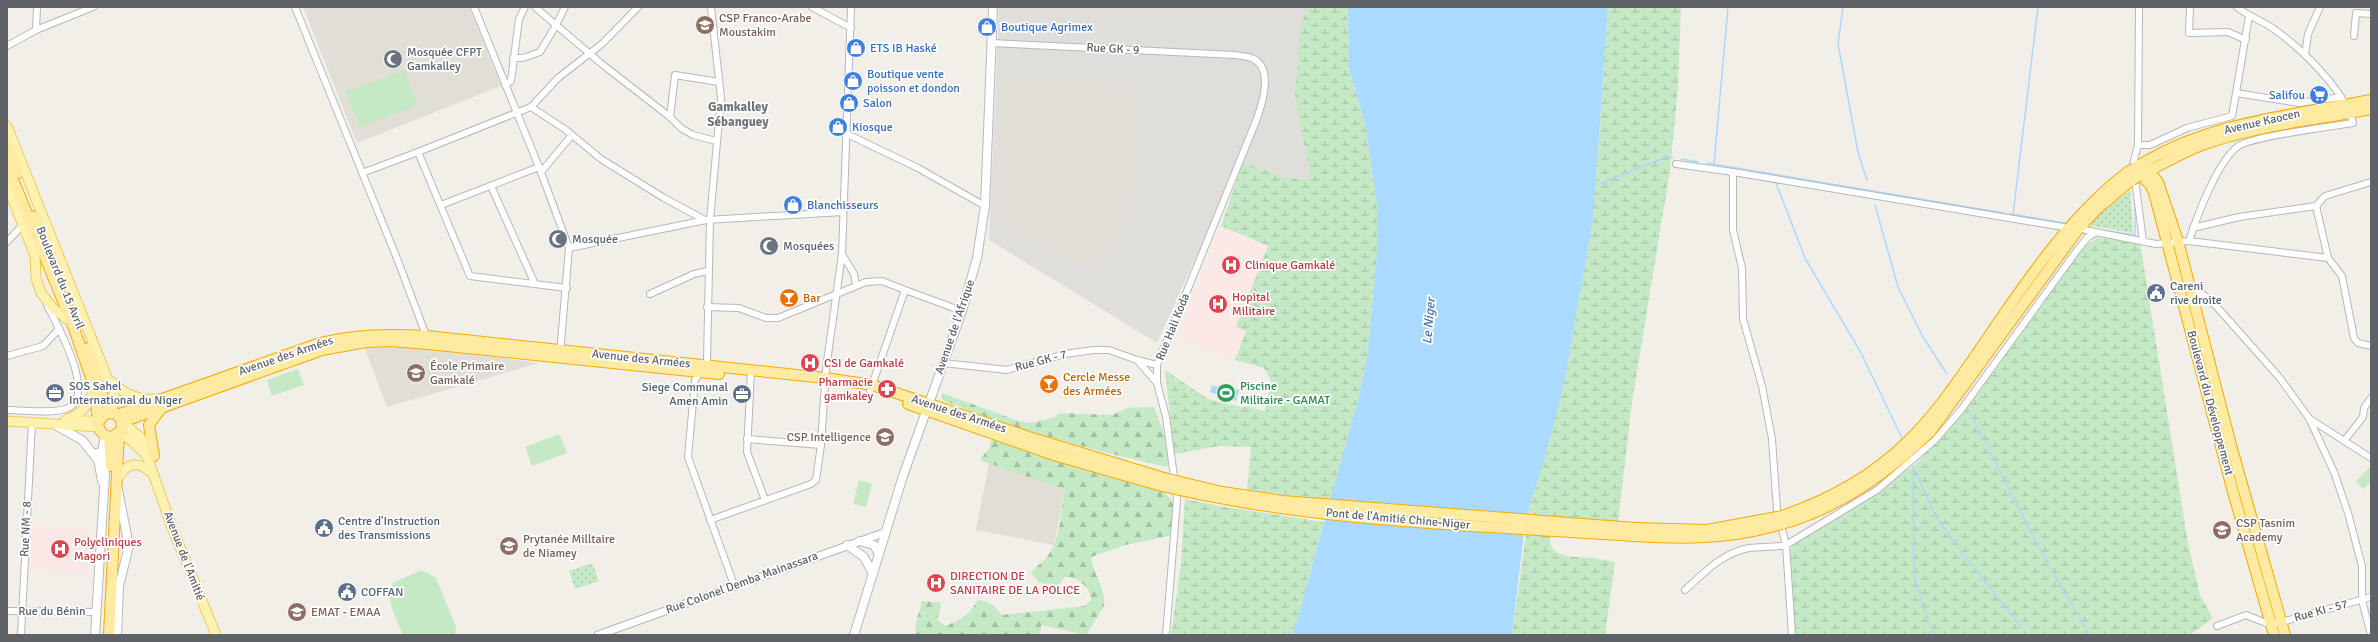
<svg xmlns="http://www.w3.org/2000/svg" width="2378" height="642" font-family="Signika,sans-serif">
<defs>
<pattern id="grass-dots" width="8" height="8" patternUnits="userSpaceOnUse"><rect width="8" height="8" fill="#c5e8c5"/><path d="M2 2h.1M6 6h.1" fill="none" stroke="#a3c0a4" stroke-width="1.8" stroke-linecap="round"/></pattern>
<pattern id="forest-firs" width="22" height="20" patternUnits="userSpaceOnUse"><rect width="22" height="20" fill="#c5e8c5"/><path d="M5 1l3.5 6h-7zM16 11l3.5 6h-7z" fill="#a3c0a4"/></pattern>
<pattern id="wetland-marsh" width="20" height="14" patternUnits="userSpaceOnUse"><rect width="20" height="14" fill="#c5e8c5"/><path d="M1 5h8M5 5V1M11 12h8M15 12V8" fill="none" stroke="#a3c0a4"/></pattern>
</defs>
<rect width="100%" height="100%" fill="#f1efe8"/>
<!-- industrial -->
<polygon fill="#e0deda" points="999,7 1309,7 1295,97 1312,179 1286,178 1240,161 1157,343 989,240"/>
<!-- education -->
<g fill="#e1ded6">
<polygon points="303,7 469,7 501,86 357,143"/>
<polygon points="1003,80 1137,88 1129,211 1117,243 1090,269 1013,229 996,206"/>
<polygon points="364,346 414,347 539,363 387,407"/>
<polygon points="989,463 1065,490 1054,545 976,530"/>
</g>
<!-- medical -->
<g fill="#fce8e6">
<polygon points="1221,226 1268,246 1236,326 1246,331 1235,360 1180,339 1179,333"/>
<polygon points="33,524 90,528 87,574 30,571"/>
</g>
<!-- grass -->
<g fill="url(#grass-dots)">
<polygon points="2130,190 2133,233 2087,225"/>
<polygon points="592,563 599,581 575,589 569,571"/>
</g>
<!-- forest -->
<g fill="url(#forest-firs)">
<path d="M 942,393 L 1019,421 L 1031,423 L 1052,418 L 1061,413 L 1112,415 L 1127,408 L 1154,407 C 1160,424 1173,449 1167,467 C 1090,450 1015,429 942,400 Z"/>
<path d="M 992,439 L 1160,489 C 1163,492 1168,495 1170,498 C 1177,509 1176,527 1169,536 L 1125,545 L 1091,557 C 1093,574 1106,588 1104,606 L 1086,635 L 1041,625 L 1040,635 L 916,635 C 913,620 922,611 921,601 L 940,602 L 941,606 L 937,620 L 945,626 C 961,620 969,615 978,600 C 990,601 994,607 1002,615 L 1085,606 L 1091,600 C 1091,588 1078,576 1065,577 L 1058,585 L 1040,583 L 1031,573 C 1036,566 1042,563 1047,557 C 1061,539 1061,511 1065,490 L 980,460 L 989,448 Z"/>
</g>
<!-- wetland -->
<g fill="url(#wetland-marsh)">
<polygon points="1309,7 1348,7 1349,69 1365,123 1377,204 1377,255 1367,358 1357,404 1331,500 1247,490 1251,447 1219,446 1174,454 1165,370 1208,399 1241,407 1248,406 1265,412 1271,380 1264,368 1235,360 1246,331 1236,327 1268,246 1221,226 1243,162 1286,178 1311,179 1295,97 1300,26"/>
<polygon points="1608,7 1681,7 1678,87 1670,170 1632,402 1618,522 1526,516 1565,379 1593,220"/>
<polygon points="2097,238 2140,242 2188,544 2200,595 2213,618 2190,635 1795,635 1789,554 1793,543 1879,491 1918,462 1975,396 2071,261 2084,246"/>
<polygon points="1185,499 1219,506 1324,522 1293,635 1171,635 1181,564"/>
<path d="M 1526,534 L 1551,534 C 1545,561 1578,556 1593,558 C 1600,559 1608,561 1615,562 L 1605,635 L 1512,635 Z"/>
</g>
<!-- park -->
<g fill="#c5e8c5">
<polygon points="404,70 418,105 360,127 346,92"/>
<polygon points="298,369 304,385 272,396 267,380"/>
<polygon points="559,434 567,453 532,466 525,447"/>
<polygon points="2371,466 2371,481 2363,489 2356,481"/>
<polygon points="859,480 872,484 866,507 853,504"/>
<path d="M 421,570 L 436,578 L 456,627 L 455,635 L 403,635 C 397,618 384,600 393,583 Z"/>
</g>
<!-- water -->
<g fill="#aadaff">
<polygon points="1348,7 1608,7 1593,220 1565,379 1545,458 1526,516 1512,635 1293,635 1357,404 1367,358 1377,255 1377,204 1365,123 1349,69"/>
<polygon points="1212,385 1218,387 1219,385 1239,390 1236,401 1210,392"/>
</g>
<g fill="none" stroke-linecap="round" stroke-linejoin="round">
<!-- stream -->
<g stroke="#aadaff" stroke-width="1.5">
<polyline points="1843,7 1838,44 1858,152 1867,180"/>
<polyline points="1681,159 1699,162"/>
<polyline points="1707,163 2003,213"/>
<polyline points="1714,164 1728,7"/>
<polyline points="1776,183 1805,258 1861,353 1903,440"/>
<polyline points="1597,185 1666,157 1673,158"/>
<polyline points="1875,205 1898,287 1923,337 1947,374"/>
<polyline points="2011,214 2065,223"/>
<polyline points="2013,215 2038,7"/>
<polyline points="2100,230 2135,235 2135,200"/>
<polyline points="1970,413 2038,546 2089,635"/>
<polyline points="1913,466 1914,574 1916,584 1928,619"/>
<polyline points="1917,475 1935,516 1955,543"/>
<polyline points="1960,550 2022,628"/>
<polyline points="1931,623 1936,635"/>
</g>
<defs>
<g id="minor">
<polyline points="295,7 398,261 427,338"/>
<polyline points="474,7 539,167 569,248 560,353"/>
<polyline points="565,7 556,25 603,65 670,117 681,128 693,135 716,141"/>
<polyline points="711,7 721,98 710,220 707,361 695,380 688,457 734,585"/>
<polyline points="812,7 851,28"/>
<polyline points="2139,7 2138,145 2133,164 2143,241"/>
<polyline points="2190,7 2189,33 2228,32 2246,40"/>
<polyline points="2249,16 2236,93 2299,103 2341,97"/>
<polyline points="36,30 37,7"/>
<polyline points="2354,36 2356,13 2371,14"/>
<path d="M 991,43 L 1235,55 C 1241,56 1248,56 1254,59 C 1274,70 1262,105 1256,121 L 1157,365 L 1157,383 L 1166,417 L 1177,499 L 1166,635"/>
<polyline points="7,46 36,30 93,7"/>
<polyline points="2305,55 2308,34 2320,7"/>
<polyline points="513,58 523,58 540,52 556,25 535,7"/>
<polyline points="505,85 511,81 519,19 525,7"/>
<polyline points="531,107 566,130 601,159 664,198 705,220"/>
<polyline points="670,117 675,75 719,82"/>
<polyline points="845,133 918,168 985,206"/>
<polyline points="2138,145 2150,145 2187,128 2232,116 2236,93"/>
<polyline points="418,152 531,107 558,78 603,43 638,7"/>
<polyline points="1676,164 1733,172 2063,227"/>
<polyline points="541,172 572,135"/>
<polyline points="1733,172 1733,230 1742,268 1743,319 1762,386 1772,439 1777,510 1786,545 1792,635"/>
<polyline points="362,173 418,152 470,276 567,288"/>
<polyline points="491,186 534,282"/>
<polyline points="441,205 539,167"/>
<polyline points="2316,206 2328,258 2342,276 2354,338 2358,343 2371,346"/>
<polyline points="2193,228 2239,217 2316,206 2325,196 2371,182"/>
<polyline points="2085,230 2156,244 2189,241 2328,258"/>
<path d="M 2189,241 C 2197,216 2217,163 2237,147 C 2250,136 2331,127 2353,123 C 2344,89 2300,47 2271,27 C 2260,20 2248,16 2237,7"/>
<polyline points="7,242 19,229"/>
<polyline points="569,248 706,220 843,212"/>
<polyline points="842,254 854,274 856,285"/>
<polyline points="2190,287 2204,295 2217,307 2279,377 2309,418 2334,472 2348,513 2362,566 2362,600 2371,635"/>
<polyline points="650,294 694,274 707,271"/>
<polyline points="707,307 739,308 766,318 778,318 866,282 882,281 905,290"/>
<polyline points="7,356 43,346 59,329"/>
<polyline points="1137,360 1157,383"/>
<polyline points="943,363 1007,370 1065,354 1093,350 1109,350 1137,360 1157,365"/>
<polyline points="751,371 747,452 765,500"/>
<polyline points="870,391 905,290 962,311"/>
<path d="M 7,410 C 25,410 48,414 66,409 C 99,398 56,323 47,305"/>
<polyline points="2310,419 2371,458"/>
<polyline points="747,439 821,445"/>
<polyline points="2344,441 2363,417 2364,408 2371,398"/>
<polyline points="710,520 811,484 816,480 821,445 826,369 842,254 851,7"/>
<path d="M 1685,590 C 1705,572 1722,553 1749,548 C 1761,546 1773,548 1786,545 L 1877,490 L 1935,440 L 1961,410 L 2078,249 L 2088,237 L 2095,233"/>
<polyline points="7,611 96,612"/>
<polyline points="2217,626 2246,615 2271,625 2371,597"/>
<polyline points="21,635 32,423"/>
</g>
<polyline id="tertiary" points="598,635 886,532"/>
<g id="secondary">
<polyline points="55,425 82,440 97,459"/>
<polyline points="97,453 102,481"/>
<polyline points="860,541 874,545 879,554"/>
<polyline points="847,545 864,557 873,574"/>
<polyline points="95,635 105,474 102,452 105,435"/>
<polyline points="117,635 119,586 129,546 118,490"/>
<polyline points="854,635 903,476 962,311 977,258 985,206 993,7"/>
</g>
<g id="primary">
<polyline points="7,126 114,395 112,413"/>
<polyline points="7,185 35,256 36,278 41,293 53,308 72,323"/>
<path d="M 112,382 C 125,395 141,401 159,399"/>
<path d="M 67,419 C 81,415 91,404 93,389"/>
<polyline points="7,421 99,427"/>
<polyline points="65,421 99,421"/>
<polyline points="122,422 140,437 154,455"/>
<polyline points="119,433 132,441 147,456 171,525 216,635"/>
<path d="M 116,481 C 127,461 138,460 154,475"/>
</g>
<g id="trunk">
<polyline points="7,146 18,173"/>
<polyline points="7,165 72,323 94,386 99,429 104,435 109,437 114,436 122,429 121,419 115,413 105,414 99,421"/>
<path d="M 2135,168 C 2205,122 2291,116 2371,100"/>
<polyline points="2136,168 2146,168 2158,182 2178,241 2232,449 2285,635"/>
<path d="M 2145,173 C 2165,163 2184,151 2205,144 C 2259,125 2315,120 2371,109"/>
<polyline points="2140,176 2150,184 2154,193 2233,492 2274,635"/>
<polyline points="35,216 57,268"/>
<polyline points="88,348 108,413"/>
<polyline points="908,404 1057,456 1162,486"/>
<path d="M 117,415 L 320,343 C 356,334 390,334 427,336 L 825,378 L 872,385 L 1029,437 L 1164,478"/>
<polyline points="122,422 322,350 366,342 391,341 428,344 719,374"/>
<polyline points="109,437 111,466"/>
<polyline points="154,456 149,425 160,410"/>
<path d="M 1782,516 C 1828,500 1873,476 1908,441 C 1936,414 1958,381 1980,349 C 2024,285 2067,218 2129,171"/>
<path d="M 1782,524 C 1839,508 1887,474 1930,432 L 2077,231 L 2097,209 L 2132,180"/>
<polyline points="1635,528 1707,530 1772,518"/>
<path d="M 1635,536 C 1682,539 1726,539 1771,527"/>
<polyline points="109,635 119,433"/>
</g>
</defs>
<!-- minor casing -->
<use href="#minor" stroke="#b5b8bc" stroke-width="8"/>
<!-- tertiary casing -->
<use href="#tertiary" stroke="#b5b8bc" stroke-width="9"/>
<!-- secondary casing -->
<use href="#secondary" stroke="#b6babf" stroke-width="10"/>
<!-- primary casing -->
<use href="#primary" stroke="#f2c960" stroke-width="11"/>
<!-- trunk casing -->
<use href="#trunk" stroke="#f9ab00" stroke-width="12"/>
<!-- minor -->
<use href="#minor" stroke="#fff" stroke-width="6"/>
<!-- tertiary -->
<use href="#tertiary" stroke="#fff" stroke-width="7"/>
<!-- secondary -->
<use href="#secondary" stroke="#fff" stroke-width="8"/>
<!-- primary -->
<use href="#primary" stroke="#fff2af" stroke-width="9"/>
<!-- trunk -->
<use href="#trunk" stroke="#feeaa1" stroke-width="10"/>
<defs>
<g id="trunk-bridge">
<polyline points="2129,171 2135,168"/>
<polyline points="2132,180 2139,176"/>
<polyline points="1164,478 1222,492 1283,501 1635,528"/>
<path d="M 1162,486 C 1317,523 1478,525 1635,536"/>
<polyline points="1772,518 1782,516"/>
<polyline points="1771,527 1782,524"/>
</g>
</defs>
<!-- trunk-bridge casing -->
<use href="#trunk-bridge" stroke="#f9ab00" stroke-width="12" stroke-linecap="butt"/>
<!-- trunk-bridge -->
<use href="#trunk-bridge" stroke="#feeaa1" stroke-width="10"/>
</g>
<!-- icons -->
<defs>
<symbol id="school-disc" viewBox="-11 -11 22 22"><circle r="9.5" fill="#8d6e63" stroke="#fff"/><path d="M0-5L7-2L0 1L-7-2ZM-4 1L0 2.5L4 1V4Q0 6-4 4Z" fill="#fff"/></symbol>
<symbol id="shop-disc" viewBox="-11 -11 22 22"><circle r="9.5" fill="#3f7fe0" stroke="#fff"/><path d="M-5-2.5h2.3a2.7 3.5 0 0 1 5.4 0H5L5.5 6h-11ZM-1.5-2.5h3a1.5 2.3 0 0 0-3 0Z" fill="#fff"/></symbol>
<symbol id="mosque-disc" viewBox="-11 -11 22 22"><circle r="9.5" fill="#6b7280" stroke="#fff"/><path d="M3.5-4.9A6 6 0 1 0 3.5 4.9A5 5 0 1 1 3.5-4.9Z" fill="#fff"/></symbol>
<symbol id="supermarket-disc" viewBox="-11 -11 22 22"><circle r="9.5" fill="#3f7fe0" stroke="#fff"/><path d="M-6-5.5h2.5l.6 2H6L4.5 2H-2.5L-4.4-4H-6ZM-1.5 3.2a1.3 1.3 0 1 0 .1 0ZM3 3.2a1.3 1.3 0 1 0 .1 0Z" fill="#fff"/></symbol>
<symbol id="hospital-disc" viewBox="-11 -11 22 22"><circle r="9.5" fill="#e0444e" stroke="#fff"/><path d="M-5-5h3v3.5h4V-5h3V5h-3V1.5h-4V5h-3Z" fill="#fff"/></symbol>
<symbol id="civic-disc" viewBox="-11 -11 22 22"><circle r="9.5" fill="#5c6f8a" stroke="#fff"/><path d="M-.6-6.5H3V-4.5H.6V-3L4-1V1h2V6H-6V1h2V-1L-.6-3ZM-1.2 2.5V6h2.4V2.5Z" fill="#fff"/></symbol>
<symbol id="bar-disc" viewBox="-11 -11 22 22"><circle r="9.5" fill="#e8710a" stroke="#fff"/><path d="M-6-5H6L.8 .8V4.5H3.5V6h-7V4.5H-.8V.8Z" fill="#fff"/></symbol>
<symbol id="pharmacy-disc" viewBox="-11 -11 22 22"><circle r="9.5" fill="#e0444e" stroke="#fff"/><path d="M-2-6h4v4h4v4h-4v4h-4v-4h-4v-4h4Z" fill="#fff"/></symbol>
<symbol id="office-disc" viewBox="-11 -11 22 22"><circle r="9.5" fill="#5c6f8a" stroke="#fff"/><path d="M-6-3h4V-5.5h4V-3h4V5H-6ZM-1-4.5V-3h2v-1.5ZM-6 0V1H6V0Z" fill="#fff"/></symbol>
<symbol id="stadium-disc" viewBox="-11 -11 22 22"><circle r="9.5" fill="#2e9e5b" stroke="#fff"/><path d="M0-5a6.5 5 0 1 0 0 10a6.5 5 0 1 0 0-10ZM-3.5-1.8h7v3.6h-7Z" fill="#fff"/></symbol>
<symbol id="university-disc" viewBox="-11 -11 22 22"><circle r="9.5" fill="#8d6e63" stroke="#fff"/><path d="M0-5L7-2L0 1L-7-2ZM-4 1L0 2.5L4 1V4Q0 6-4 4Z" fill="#fff"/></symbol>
</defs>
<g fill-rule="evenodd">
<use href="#school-disc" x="694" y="14" width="22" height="22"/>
<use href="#shop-disc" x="976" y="16" width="22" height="22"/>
<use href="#shop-disc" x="845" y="37" width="22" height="22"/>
<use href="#mosque-disc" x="382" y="48" width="22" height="22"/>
<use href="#shop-disc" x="842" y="70" width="22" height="22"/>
<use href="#supermarket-disc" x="2308" y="84" width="22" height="22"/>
<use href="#shop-disc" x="838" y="92" width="22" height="22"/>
<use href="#shop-disc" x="827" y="116" width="22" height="22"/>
<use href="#shop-disc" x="782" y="194" width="22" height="22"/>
<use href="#mosque-disc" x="547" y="228" width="22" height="22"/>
<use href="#mosque-disc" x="758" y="235" width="22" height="22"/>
<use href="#hospital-disc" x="1220" y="254" width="22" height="22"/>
<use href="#civic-disc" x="2145" y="282" width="22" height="22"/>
<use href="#bar-disc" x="778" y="287" width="22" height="22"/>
<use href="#hospital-disc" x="1207" y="293" width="22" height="22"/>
<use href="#hospital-disc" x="799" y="352" width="22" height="22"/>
<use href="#school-disc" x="405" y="362" width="22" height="22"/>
<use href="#bar-disc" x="1038" y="373" width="22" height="22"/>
<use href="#pharmacy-disc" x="876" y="378" width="22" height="22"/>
<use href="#office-disc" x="44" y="382" width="22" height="22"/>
<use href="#stadium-disc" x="1215" y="382" width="22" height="22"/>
<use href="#office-disc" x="731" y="383" width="22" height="22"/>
<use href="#school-disc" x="874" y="426" width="22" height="22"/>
<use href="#civic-disc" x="313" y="517" width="22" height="22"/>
<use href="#school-disc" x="2211" y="519" width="22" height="22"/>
<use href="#school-disc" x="498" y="535" width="22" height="22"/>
<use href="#hospital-disc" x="49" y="538" width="22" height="22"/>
<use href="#hospital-disc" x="925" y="572" width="22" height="22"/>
<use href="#civic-disc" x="336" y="581" width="22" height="22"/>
<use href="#university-disc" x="286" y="601" width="22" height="22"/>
</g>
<g text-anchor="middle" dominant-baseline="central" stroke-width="3.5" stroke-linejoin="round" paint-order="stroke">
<!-- education labels -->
<g font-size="12" fill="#785e54" stroke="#fff" text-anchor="start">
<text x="719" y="18">CSP Franco-Arabe<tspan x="719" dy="14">Moustakim</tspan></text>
<text x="430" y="366">École Primaire<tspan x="430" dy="14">Gamkalé</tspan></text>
<text x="871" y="437" text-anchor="end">CSP Intelligence</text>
<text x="2236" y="523">CSP Tasnim<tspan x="2236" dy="14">Academy</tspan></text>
<text x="523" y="539">Prytanée Milltaire<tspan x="523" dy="14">de Niamey</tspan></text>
<text x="311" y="612">EMAT - EMAA</text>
</g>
<!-- shop labels -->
<g font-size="12" fill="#366cbe" stroke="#fff" text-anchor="start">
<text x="1001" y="27">Boutique Agrimex</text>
<text x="870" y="48">ETS IB Haské</text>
<text x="867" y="74">Boutique vente<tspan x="867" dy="14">poisson et dondon</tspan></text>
<text x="2305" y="95" text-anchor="end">Salifou</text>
<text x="863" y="103">Salon</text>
<text x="852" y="127">Kiosque</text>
<text x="807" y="205">Blanchisseurs</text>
</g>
<!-- street labels -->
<g font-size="12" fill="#5f6368" stroke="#fff">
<text transform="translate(1113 49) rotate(3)">Rue GK - 9</text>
<text transform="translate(2262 122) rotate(-13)">Avenue Kaocen</text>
<text transform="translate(60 278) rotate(68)">Boulevard du 15 Avril</text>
<text transform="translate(955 327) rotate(-71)">Avenue de l'Afrique</text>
<text transform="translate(1173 327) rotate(-68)">Rue Hali Koda</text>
<text transform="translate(286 356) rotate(-19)">Avenue des Armées</text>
<text transform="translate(641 359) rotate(6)">Avenue des Armées</text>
<text transform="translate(1041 361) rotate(-15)">Rue GK - 7</text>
<text transform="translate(2210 403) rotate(75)">Boulevard du Développement</text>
<text transform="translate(959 414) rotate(18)">Avenue des Armées</text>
<text transform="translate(1398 519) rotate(5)">Pont de l'Amitié Chine-Niger</text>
<text transform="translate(26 529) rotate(-87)">Rue NM - 8</text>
<text transform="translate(184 556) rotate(69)">Avenue de l'Amitié</text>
<text transform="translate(742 583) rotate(-20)">Rue Colonel Demba Mainassara</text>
<text x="52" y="611">Rue du Bénin</text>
<text transform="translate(2321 611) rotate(-15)">Rue KI - 57</text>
</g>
<!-- worship labels -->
<g font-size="12" fill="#5b616d" stroke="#fff" text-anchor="start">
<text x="407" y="52">Mosquée CFPT<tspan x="407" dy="14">Gamkalley</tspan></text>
<text x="572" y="239">Mosquée</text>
<text x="783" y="246">Mosquées</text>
</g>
<!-- health labels -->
<g font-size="12" fill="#be3a42" stroke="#fff" text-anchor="start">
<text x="1245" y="265">Clinique Gamkalé</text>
<text x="1232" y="297">Hopital<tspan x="1232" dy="14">Militaire</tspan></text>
<text x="824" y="363">CSI de Gamkalé</text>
<text x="873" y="382" text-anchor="end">Pharmacie<tspan x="873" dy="14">gamkaley</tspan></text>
<text x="74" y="542">Polycliniques<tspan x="74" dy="14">Magori</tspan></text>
<text x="950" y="576">DIRECTION DE<tspan x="950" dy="14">SANITAIRE DE LA POLICE</tspan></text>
</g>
<!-- service labels -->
<g font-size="12" fill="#4e5e75" stroke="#fff" text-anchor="start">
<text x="2170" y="286">Careni<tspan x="2170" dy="14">rive droite</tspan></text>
<text x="69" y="386">SOS Sahel<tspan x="69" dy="14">International du Niger</tspan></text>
<text x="728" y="387" text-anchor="end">Siege Communal<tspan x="728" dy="14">Amen Amin</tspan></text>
<text x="338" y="521">Centre d'Instruction<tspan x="338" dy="14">des Transmissions</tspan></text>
<text x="361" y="592">COFFAN</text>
</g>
<!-- food labels -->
<g font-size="12" fill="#c56008" stroke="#fff" text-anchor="start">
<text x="803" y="298">Bar</text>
<text x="1063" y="377">Cercle Messe<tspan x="1063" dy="14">des Armées</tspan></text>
</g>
<!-- leisure labels -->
<g font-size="12" fill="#27864d" stroke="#fff" text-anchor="start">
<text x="1240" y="386">Piscine<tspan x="1240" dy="14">Militaire - GAMAT</tspan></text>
</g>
<!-- neighbourhood labels -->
<g font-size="13" font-weight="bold" fill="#70757a" stroke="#fff">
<text x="738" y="107">Gamkalley<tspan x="738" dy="15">Sébanguey</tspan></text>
</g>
<!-- water labels -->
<g font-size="13" font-style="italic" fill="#4174aa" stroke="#fff">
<text transform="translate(1429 321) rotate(-85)">Le Niger</text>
</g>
</g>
<!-- border -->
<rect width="2378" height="642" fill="none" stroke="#5f6368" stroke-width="16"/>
</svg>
